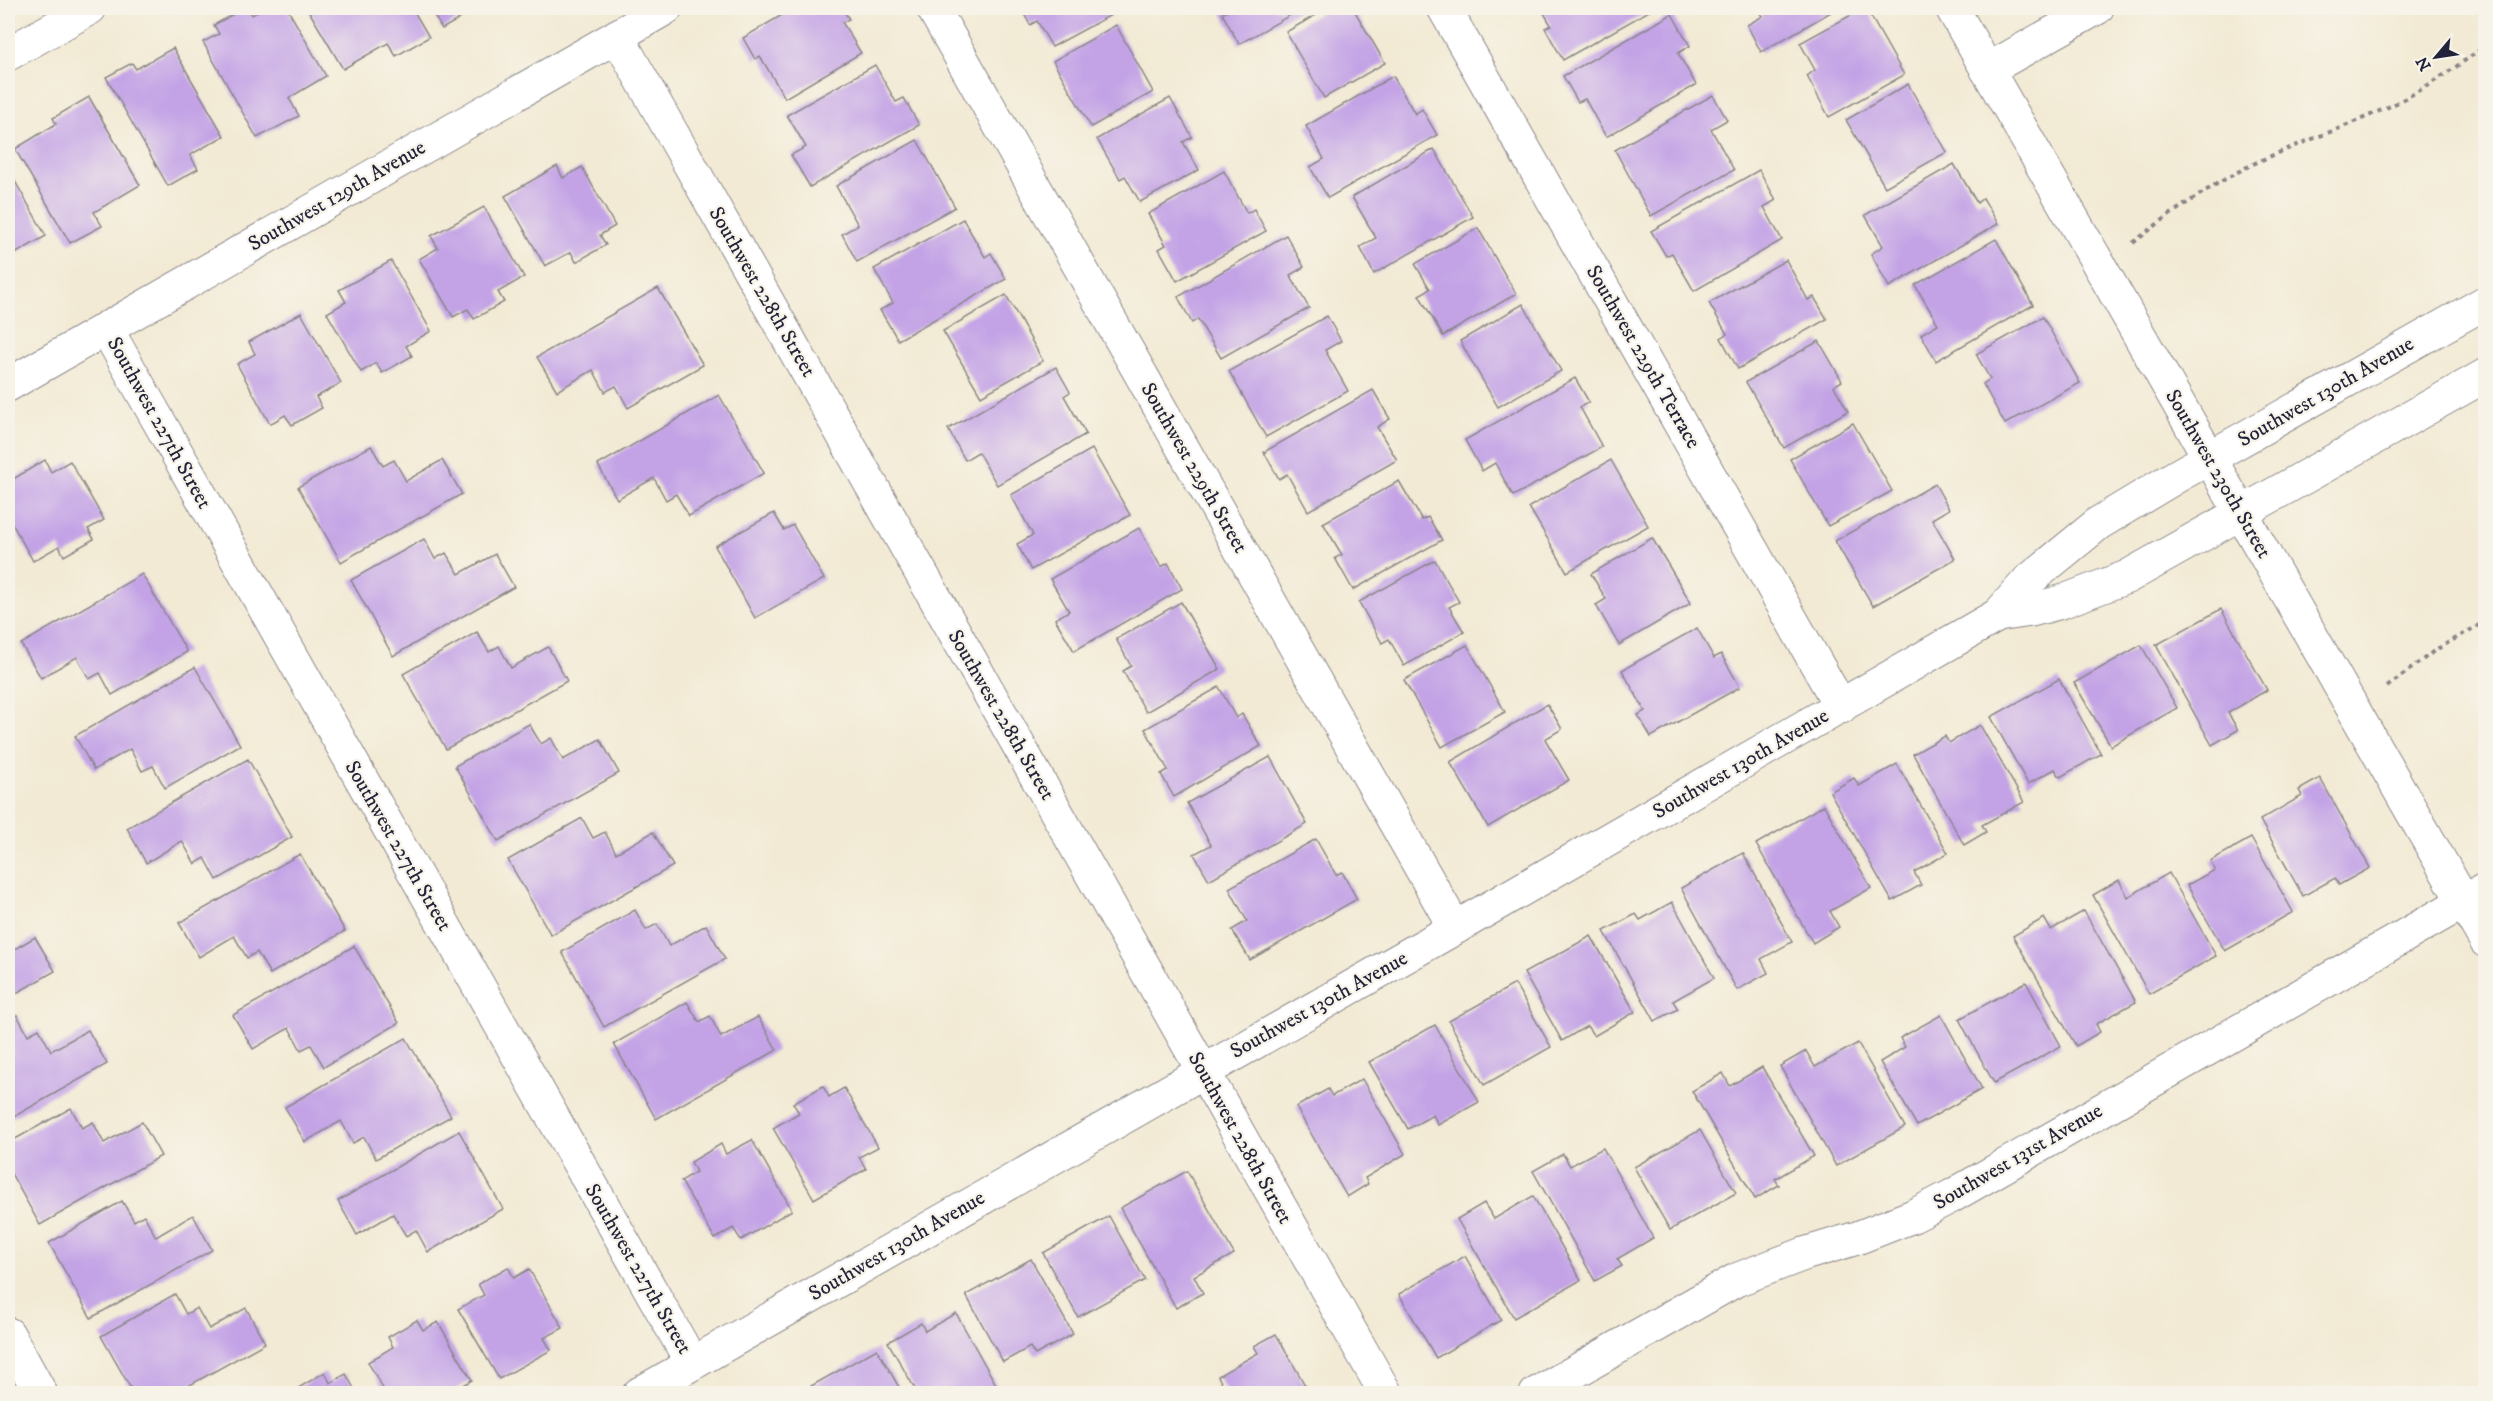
<svg xmlns="http://www.w3.org/2000/svg" width="2493" height="1401" font-family="'IM FELL DW Pica',serif">
<rect width="100%" height="100%" fill="#f7f3e8"/>
<filter id="ink" filterUnits="userSpaceOnUse"><feTurbulence type="fractalNoise" baseFrequency=".0167" numOctaves="2"/><feDisplacementMap in="SourceGraphic" scale="12" xChannelSelector="R" yChannelSelector="G"/><feConvolveMatrix kernelMatrix="1 2 1 2 8 2 1 2 1" color-interpolation-filters="sRGB"/></filter>
<filter id="wash" filterUnits="userSpaceOnUse"><feTurbulence type="fractalNoise" baseFrequency=".008" numOctaves="4" result="noise"/><feDisplacementMap in="SourceGraphic" scale="24" xChannelSelector="R" yChannelSelector="G"/><feGaussianBlur stdDeviation="1.35" result="paint"/><feColorMatrix in="noise" values="0 0 0 0 0 0 0 0 0 0 0 0 0 0 0 0 0 1.4 0 .05"/><feComposite in="paint" operator="in"/></filter>
<g filter="url(#wash)">
<rect width="100%" height="100%" fill="#f2ead4"/>
<g id="blocks">
<!-- building -->
<g fill="#c3a3e6">
<polygon points="244,8 248,8 252,15 264,8 287,8 326,76 289,98 299,116 257,138 203,42 219,34 214,25"/>
<polygon points="307,8 412,8 429,37 396,56 388,43 343,69"/>
<polygon points="430,8 471,8 473,11 442,29"/>
<polygon points="794,8 842,8 849,19 842,22 861,53 785,98 760,56 755,59 743,38"/>
<polygon points="1021,8 1107,8 1111,15 1052,47 1037,21 1030,25"/>
<polygon points="1233,8 1303,8 1239,44 1222,13"/>
<polygon points="1328,8 1353,8 1385,63 1324,98 1286,32"/>
<polygon points="1541,8 1650,8 1651,10 1563,60 1545,28 1551,25"/>
<polygon points="1757,8 1838,8 1761,52 1747,25 1763,16"/>
<polygon points="1864,8 1866,8 1904,75 1829,117 1807,76 1815,70 1800,43"/>
<polygon points="1672,14 1690,46 1678,53 1696,85 1606,137 1585,99 1578,102 1563,76"/>
<polygon points="1116,25 1153,92 1091,127 1053,61"/>
<polygon points="173,48 224,136 190,155 198,169 168,186 106,77 132,63 136,69"/>
<polygon points="875,65 896,102 904,98 919,125 810,187 791,155 806,147 787,115"/>
<polygon points="1393,76 1415,114 1422,109 1437,135 1328,198 1310,167 1324,159 1306,126"/>
<polygon points="1908,84 1947,152 1885,187 1846,120"/>
<polygon points="1713,95 1727,120 1711,129 1734,170 1651,216 1615,150"/>
<polygon points="89,97 140,185 94,212 102,226 70,243 15,149 56,124 53,118"/>
<polygon points="1170,98 1192,137 1183,142 1199,170 1140,202 1125,176 1120,179 1097,139"/>
<polygon points="917,140 955,207 857,262 842,234 858,225 836,186"/>
<polygon points="1434,149 1473,217 1374,274 1360,247 1376,238 1352,197"/>
<polygon points="1954,164 1977,203 1983,198 1998,224 1889,287 1871,254 1883,246 1865,215"/>
<polygon points="557,166 563,178 582,167 615,226 600,235 606,245 576,262 571,252 545,266 505,196"/>
<polygon points="8,169 46,236 8,258"/>
<polygon points="1759,170 1776,200 1764,207 1782,240 1694,291 1672,253 1666,256 1651,231"/>
<polygon points="1224,171 1247,213 1254,209 1266,231 1177,281 1159,249 1166,245 1148,214"/>
<polygon points="484,207 524,277 498,292 504,302 474,319 468,309 453,317 419,259 438,248 431,236"/>
<polygon points="963,219 985,257 991,253 1006,279 898,340 880,310 893,303 874,269"/>
<polygon points="1478,228 1516,294 1443,336 1419,295 1430,289 1415,264"/>
<polygon points="1286,235 1304,267 1290,275 1309,308 1221,358 1198,319 1192,323 1178,297"/>
<polygon points="1996,239 2033,305 1936,361 1921,334 1938,324 1915,285"/>
<polygon points="1786,260 1808,300 1814,297 1827,319 1738,369 1721,338 1727,334 1709,303"/>
<polygon points="391,261 431,331 406,346 412,356 382,373 376,363 361,372 327,313 346,302 339,290"/>
<polygon points="658,288 703,365 628,408 616,386 605,392 593,370 557,391 537,357"/>
<polygon points="1006,295 1043,361 981,396 943,331"/>
<polygon points="1523,304 1561,371 1498,407 1460,341"/>
<polygon points="301,313 341,383 316,397 322,408 292,425 285,415 270,424 237,364 255,354 249,342"/>
<polygon points="1327,316 1341,341 1325,350 1348,391 1266,437 1229,371"/>
<polygon points="2043,317 2080,383 2005,424 1983,384 1990,379 1976,354"/>
<polygon points="1819,341 1842,381 1834,386 1848,411 1784,448 1746,382"/>
<polygon points="1056,367 1070,392 1064,396 1086,434 997,485 978,452 965,460 948,429"/>
<polygon points="1575,378 1589,402 1580,407 1602,447 1513,496 1495,463 1482,471 1465,440"/>
<polygon points="1373,390 1390,419 1377,427 1397,460 1308,511 1287,474 1279,479 1264,452"/>
<polygon points="719,395 764,473 689,516 676,494 666,500 654,478 617,499 598,465"/>
<polygon points="1853,423 1892,491 1828,526 1790,459"/>
<polygon points="371,446 383,466 394,460 406,481 442,460 462,494 341,562 298,487"/>
<polygon points="1092,449 1130,515 1031,570 1017,544 1033,535 1011,495"/>
<polygon points="45,460 51,472 70,461 104,520 88,529 94,539 64,556 59,546 33,561 8,516 8,482"/>
<polygon points="1611,460 1648,526 1567,572 1529,507"/>
<polygon points="1399,481 1422,520 1428,517 1442,540 1353,590 1335,558 1342,555 1323,523"/>
<polygon points="1935,484 1949,509 1932,519 1955,559 1873,606 1835,541"/>
<polygon points="774,513 784,530 793,525 824,579 755,618 715,546"/>
<polygon points="1139,528 1161,567 1168,563 1182,589 1074,651 1055,619 1069,611 1050,579"/>
<polygon points="1652,538 1691,603 1619,645 1596,605 1606,599 1591,574"/>
<polygon points="424,539 435,559 446,553 459,574 495,554 514,587 393,656 351,580"/>
<polygon points="1435,560 1459,602 1449,607 1464,632 1404,666 1389,639 1382,643 1359,602"/>
<polygon points="142,574 187,652 112,695 100,673 89,679 77,657 41,678 21,644"/>
<polygon points="1181,602 1220,669 1146,712 1123,671 1131,666 1116,639"/>
<polygon points="2221,609 2267,690 2228,713 2238,730 2212,745 2156,645"/>
<polygon points="1697,628 1714,658 1721,654 1740,687 1651,737 1638,715 1645,711 1622,670"/>
<polygon points="477,632 489,652 499,646 511,668 548,647 567,681 446,749 403,674"/>
<polygon points="1467,645 1505,712 1442,747 1404,680"/>
<polygon points="2141,645 2177,708 2111,746 2074,683"/>
<polygon points="195,667 240,745 165,788 153,766 142,771 130,749 94,770 75,736"/>
<polygon points="2059,679 2101,754 2060,777 2055,769 2028,784 1991,717"/>
<polygon points="1219,687 1236,718 1242,714 1261,746 1174,797 1161,774 1168,770 1145,729"/>
<polygon points="1547,704 1562,729 1545,739 1569,780 1488,827 1450,762"/>
<polygon points="529,724 541,744 551,738 563,760 600,739 619,773 498,841 455,766"/>
<polygon points="1980,725 2024,802 1982,825 1986,832 1964,845 1913,754 1945,736 1949,743"/>
<polygon points="1270,757 1307,824 1209,880 1194,854 1211,845 1187,803"/>
<polygon points="248,759 292,837 217,880 205,858 195,864 182,841 146,863 127,828"/>
<polygon points="1897,764 1948,853 1914,872 1921,885 1892,901 1830,792 1854,778 1859,786"/>
<polygon points="2320,778 2370,868 2339,885 2335,878 2303,896 2260,820 2302,796 2299,790"/>
<polygon points="1824,805 1871,888 1830,911 1839,927 1813,943 1756,844"/>
<polygon points="582,818 593,838 605,832 616,853 653,832 673,866 551,935 508,860"/>
<polygon points="2251,838 2293,912 2225,951 2187,885 2215,870 2210,861"/>
<polygon points="1316,839 1336,875 1342,872 1357,899 1250,960 1232,930 1247,921 1229,888"/>
<polygon points="1743,853 1792,942 1761,959 1768,973 1737,990 1681,888"/>
<polygon points="300,854 345,931 270,974 257,952 247,958 234,936 199,957 179,923"/>
<polygon points="2169,873 2216,956 2149,994 2093,895 2119,880 2128,897"/>
<polygon points="1672,902 1714,978 1673,1001 1678,1009 1655,1021 1604,931 1636,914 1640,920"/>
<polygon points="635,910 646,930 657,924 669,946 706,925 725,959 604,1027 562,952"/>
<polygon points="2084,911 2136,1002 2096,1024 2100,1032 2076,1046 2013,936 2044,918 2051,930"/>
<polygon points="1591,936 1635,1012 1594,1036 1587,1026 1562,1041 1524,973"/>
<polygon points="35,937 55,971 8,998 8,953"/>
<polygon points="354,946 399,1023 324,1067 311,1045 301,1050 289,1028 253,1049 233,1015"/>
<polygon points="2026,982 2061,1046 1994,1083 1959,1019"/>
<polygon points="1515,984 1551,1047 1484,1085 1449,1021"/>
<polygon points="687,1002 699,1022 710,1016 721,1037 758,1017 777,1050 656,1119 614,1044"/>
<polygon points="17,1015 28,1035 39,1029 51,1051 88,1030 107,1064 8,1120 8,1021"/>
<polygon points="1941,1015 1982,1089 1917,1126 1880,1062 1905,1047 1900,1038"/>
<polygon points="1435,1025 1479,1102 1438,1125 1433,1115 1408,1129 1369,1062"/>
<polygon points="406,1038 451,1116 376,1159 364,1137 353,1143 341,1121 305,1142 285,1107"/>
<polygon points="1858,1043 1905,1127 1836,1166 1780,1066 1806,1051 1815,1067"/>
<polygon points="1762,1067 1814,1156 1775,1179 1779,1185 1755,1199 1692,1091 1723,1073 1730,1086"/>
<polygon points="1362,1079 1405,1154 1365,1178 1368,1184 1347,1197 1296,1107 1328,1089 1332,1096"/>
<polygon points="823,1086 829,1097 844,1088 878,1147 859,1157 866,1169 814,1199 773,1128 799,1113 793,1103"/>
<polygon points="71,1108 82,1128 93,1122 104,1143 142,1122 161,1156 40,1225 8,1168 8,1143"/>
<polygon points="1700,1130 1736,1193 1670,1230 1634,1167"/>
<polygon points="459,1131 503,1209 428,1252 416,1230 406,1236 393,1214 357,1235 338,1201"/>
<polygon points="752,1140 792,1210 741,1240 733,1228 715,1239 681,1181 696,1172 691,1162 721,1144 726,1154"/>
<polygon points="1603,1148 1653,1238 1617,1259 1622,1266 1595,1281 1533,1171 1563,1154 1570,1166"/>
<polygon points="1187,1171 1234,1254 1194,1276 1203,1293 1176,1308 1120,1208"/>
<polygon points="1533,1196 1581,1280 1514,1318 1457,1219 1484,1203 1494,1219"/>
<polygon points="122,1201 134,1221 144,1215 156,1237 193,1215 212,1250 91,1318 49,1243"/>
<polygon points="1109,1216 1145,1280 1078,1317 1043,1253"/>
<polygon points="1465,1256 1501,1320 1436,1358 1399,1294"/>
<polygon points="1031,1259 1073,1334 1035,1355 1030,1347 1003,1362 966,1295"/>
<polygon points="508,1267 514,1278 529,1269 563,1328 544,1338 551,1350 499,1379 458,1309 484,1295 478,1284"/>
<polygon points="175,1294 186,1314 197,1308 209,1329 246,1308 265,1343 174,1394 134,1394 101,1336"/>
<polygon points="956,1313 999,1390 992,1394 918,1394 888,1342 921,1323 925,1331"/>
<polygon points="417,1320 423,1330 438,1322 472,1380 453,1391 455,1394 386,1394 368,1362 393,1347 388,1337"/>
<polygon points="1276,1334 1310,1394 1227,1394 1218,1376 1258,1353 1254,1346"/>
<polygon points="877,1349 903,1394 815,1394 811,1386"/>
<polygon points="325,1372 330,1383 346,1374 357,1394 297,1394 295,1390"/>
</g>
</g>
</g>
<g filter="url(#ink)">
<use href="#blocks" fill-opacity="0" stroke="#8a8688" stroke-width="1.5"/>
<g fill="none" stroke-linecap="round" stroke-linejoin="round">
<defs>
<g id="minor">
<polyline points="933,8 1455,928"/>
<polyline points="1444,8 1841,707"/>
<polyline points="1952,8 2486,941"/>
<polyline points="617,36 1386,1394"/>
<polyline points="8,54 90,8"/>
<polyline points="1987,70 2097,8"/>
<polyline points="106,328 692,1363"/>
<polyline points="8,385 666,8"/>
<polyline points="1998,615 2031,610 2061,602 2127,577 2486,375"/>
<polyline points="8,1334 41,1394"/>
<polyline points="639,1394 1455,928 1998,615 2028,581 2099,523 2177,476 2486,302"/>
<polyline points="1536,1394 1736,1280 1804,1254 1857,1238 1913,1216 1952,1196 2486,889"/>
</g>
</defs>
<!-- minor casing -->
<use href="#minor" stroke="#8a8688" stroke-width="35"/>
<!-- path -->
<g stroke="#8a8688" stroke-width="4" stroke-dasharray="4.5 4.5" stroke-linecap="butt">
<polyline points="2477,8 2486,22"/>
<path d="M 2133,243 C 2169,214 2207,188 2247,167 C 2292,145 2340,130 2386,108 C 2422,91 2454,69 2486,45"/>
<polyline points="2387,687 2434,651 2486,621"/>
</g>
<!-- minor -->
<use href="#minor" stroke="#fff" stroke-width="33"/>
</g>
</g>
<g text-anchor="middle" dominant-baseline="central" stroke-width="4.5" stroke-linejoin="round" paint-order="stroke">
<!-- street labels -->
<g font-size="21" fill="#22223b" stroke="#f7f3e8">
<text transform="translate(337 196) rotate(-30)">Southwest 129th Avenue</text>
<text transform="translate(762 292) rotate(60)">Southwest 228th Street</text>
<text transform="translate(1643 357) rotate(60)">Southwest 229th Terrace</text>
<text transform="translate(2326 392) rotate(-30)">Southwest 130th Avenue</text>
<text transform="translate(159 423) rotate(61)">Southwest 227th Street</text>
<text transform="translate(1194 468) rotate(60)">Southwest 229th Street</text>
<text transform="translate(2218 474) rotate(60)">Southwest 230th Street</text>
<text transform="translate(1001 715) rotate(60)">Southwest 228th Street</text>
<text transform="translate(1741 764) rotate(-30)">Southwest 130th Avenue</text>
<text transform="translate(398 846) rotate(60)">Southwest 227th Street</text>
<text transform="translate(1319 1005) rotate(-29)">Southwest 130th Avenue</text>
<text transform="translate(1240 1138) rotate(61)">Southwest 228th Street</text>
<text transform="translate(2018 1157) rotate(-30)">Southwest 131st Avenue</text>
<text transform="translate(897 1246) rotate(-30)">Southwest 130th Avenue</text>
<text transform="translate(638 1269) rotate(60)">Southwest 227th Street</text>
</g>
</g>
<!-- margin -->
<rect width="2493" height="1401" fill="none" stroke="#f7f3e8" stroke-width="30"/>
<!-- north arrow -->
<g transform="translate(2436 57) rotate(241)" stroke="#f7f3e8" stroke-width="4.5" paint-order="stroke">
<path d="M0-4.5L10 22L0 15L-10 22Z" fill="#22223b"/>
<text y="-9" font-size="16" font-weight="bold" text-anchor="middle" fill="#22223b">N</text>
</g>
</svg>
